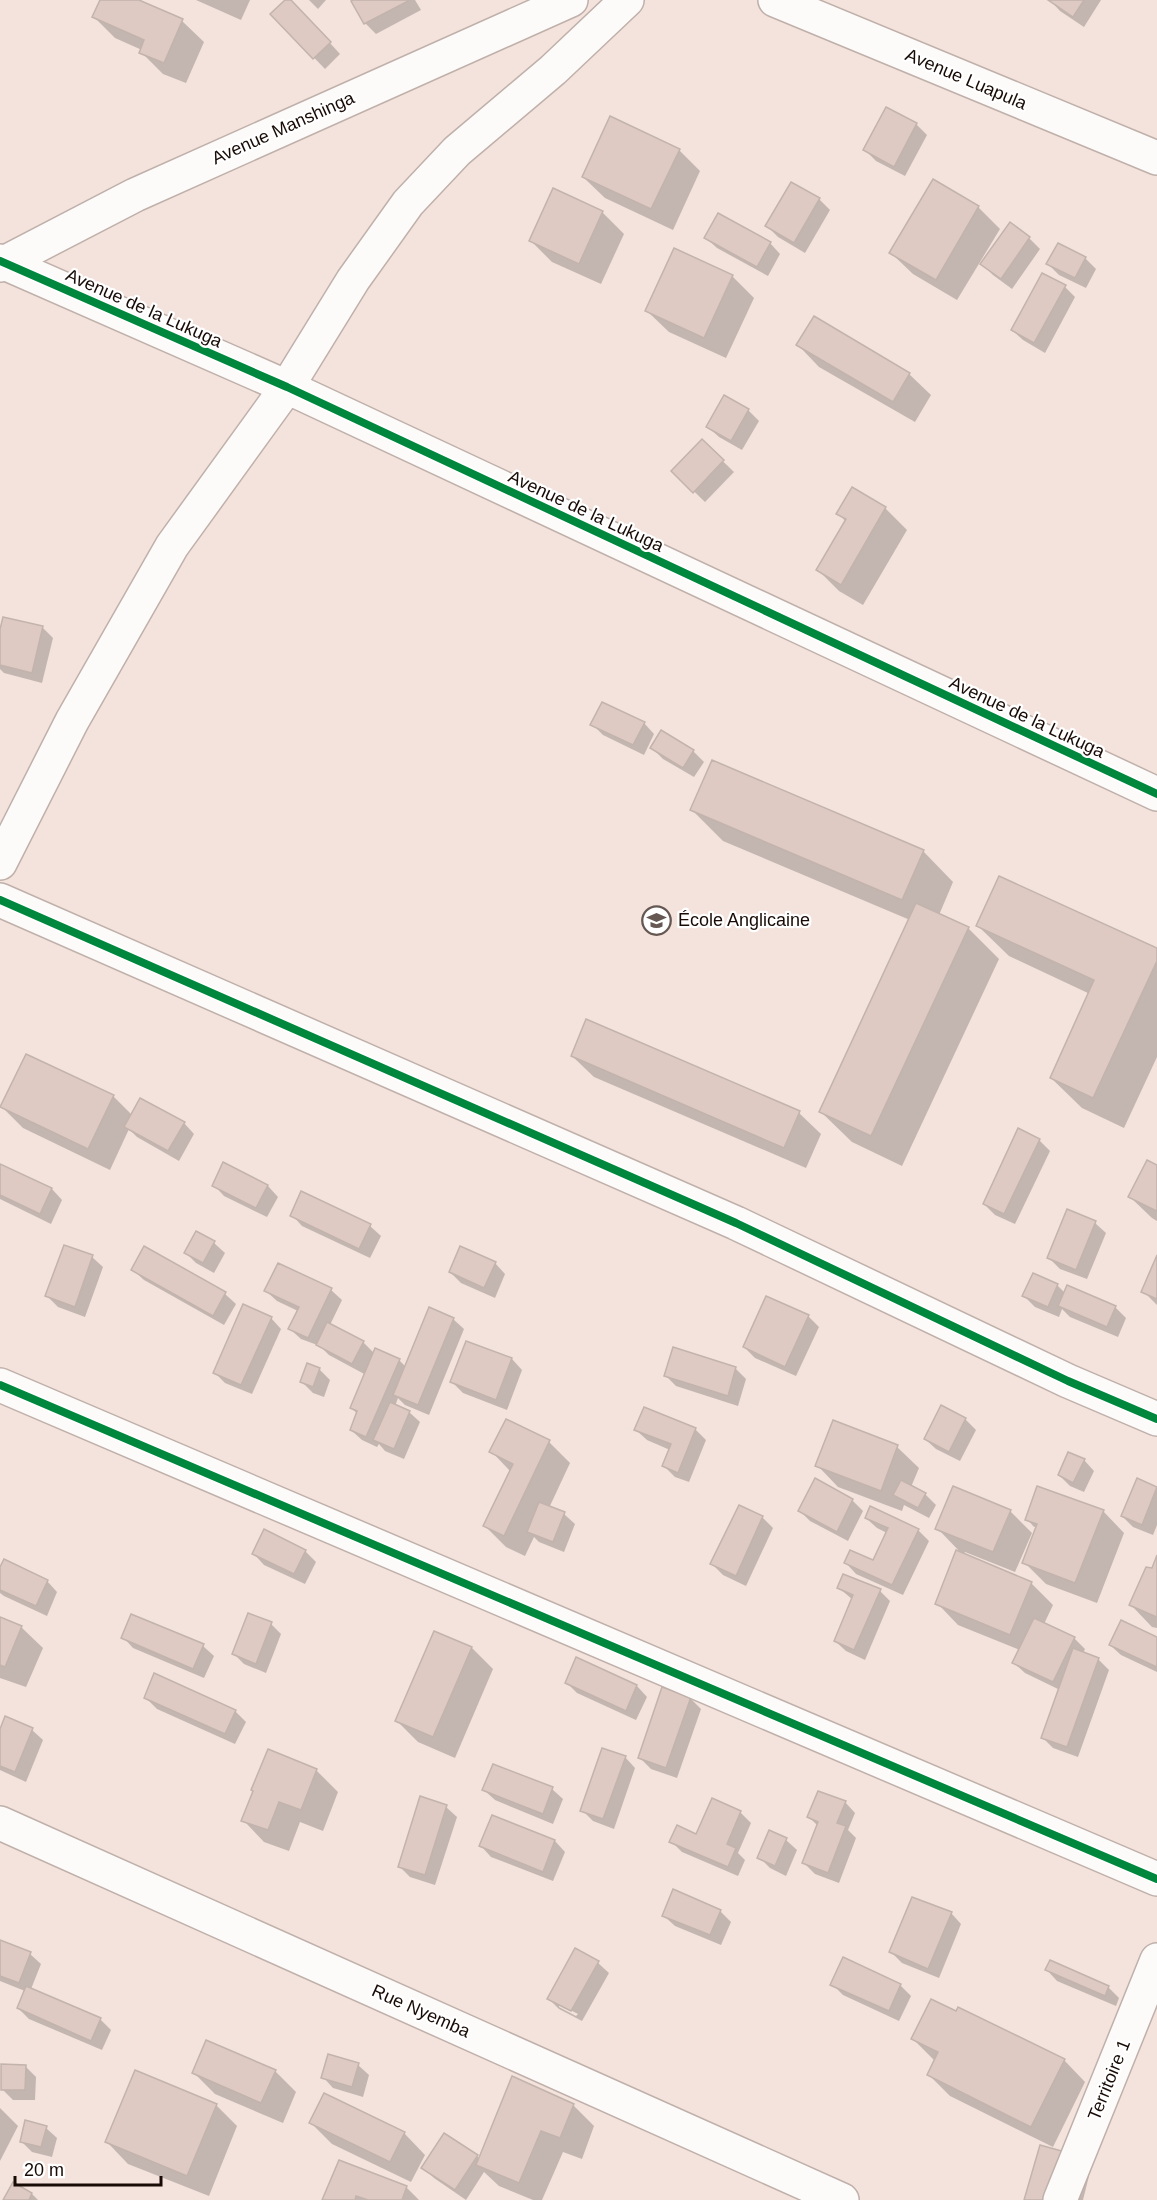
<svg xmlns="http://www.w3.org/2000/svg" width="1157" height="2200" font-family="Arial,sans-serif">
<rect width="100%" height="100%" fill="#f4e3dc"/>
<!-- shadow -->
<g fill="#0003" fill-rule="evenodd">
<polygon points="102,0 136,0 182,21 204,42 186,83 163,74 141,52 142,50 115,38 94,17"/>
<polygon points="196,0 250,0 241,20"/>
<polygon points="287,0 299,9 340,54 325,69 272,14"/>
<polygon points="309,0 326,0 318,9"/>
<polygon points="356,0 415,0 421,10 376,34 365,23 353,1"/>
<polygon points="1050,0 1101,0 1084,27 1060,11"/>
<polygon points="916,124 927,135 905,176 876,161 865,150"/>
<polygon points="679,150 700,171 673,230 605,198 583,177"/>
<polygon points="934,181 978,207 1000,229 957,300 913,274 891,253"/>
<polygon points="819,199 830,210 805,253 778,237 767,226"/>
<polygon points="602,212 624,234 601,284 552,262 531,241"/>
<polygon points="1010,225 1029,238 1040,249 1012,289 993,275 982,264"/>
<polygon points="706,238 770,243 780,254 768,276 717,248"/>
<polygon points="1058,245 1085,258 1096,269 1086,288 1059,275 1048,264"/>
<polygon points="732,276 754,298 726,358 669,332 647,311"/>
<polygon points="1065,287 1075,297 1045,353 1023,340 1012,330"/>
<polygon points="798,345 909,374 931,395 915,422 819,367"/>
<polygon points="748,410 759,421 742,450 719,437 708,427"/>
<polygon points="702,441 734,472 705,502 673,471"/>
<polygon points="885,508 907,530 863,605 839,591 818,570 846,522 838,513"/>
<polygon points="42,627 53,638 42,683 4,673 0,669 0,636"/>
<polygon points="644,723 654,734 644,755 603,735 592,724"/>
<polygon points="652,748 693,751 704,762 694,777 663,759"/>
<polygon points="692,810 923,851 953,882 939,915 968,928 999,959 902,1166 852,1142 821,1112 910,920 723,841"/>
<polygon points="978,926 1157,950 1157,1057 1124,1128 1082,1108 1051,1078 1090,994 1009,956"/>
<polygon points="572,1056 799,1113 821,1134 806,1168 594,1077"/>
<polygon points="113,1096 132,1115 184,1123 194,1134 179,1161 137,1137 129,1129 110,1170 23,1128 2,1107"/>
<polygon points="1039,1140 1050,1151 1015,1224 995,1215 984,1204"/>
<polygon points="224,1164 268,1186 278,1197 267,1217 224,1196 214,1185"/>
<polygon points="0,1165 52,1189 62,1200 51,1224 0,1199"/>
<polygon points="1157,1166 1157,1221 1152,1218 1130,1197"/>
<polygon points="302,1193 370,1226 381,1236 370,1258 302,1226 292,1215"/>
<polygon points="1095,1223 1106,1233 1087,1279 1060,1269 1049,1258"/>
<polygon points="196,1233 214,1243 225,1253 214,1273 196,1263 186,1253"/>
<polygon points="145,1248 225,1294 236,1304 224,1325 144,1280 133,1270"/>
<polygon points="92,1257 103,1267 85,1317 58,1307 47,1296"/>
<polygon points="1157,1259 1157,1305 1143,1291"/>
<polygon points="495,1263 505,1274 495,1298 461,1283 450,1272"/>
<polygon points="279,1265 331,1290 342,1300 330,1325 363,1342 375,1354 399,1360 406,1367 453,1319 464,1329 429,1415 405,1405 398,1398 395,1406 409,1412 420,1422 404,1459 385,1451 379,1444 377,1447 362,1440 351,1430 358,1414 351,1408 366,1375 329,1355 320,1346 301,1339 290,1329 298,1311 277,1301 266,1291"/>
<polygon points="1057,1285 1065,1293 1115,1307 1126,1318 1118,1337 1070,1317 1062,1309 1059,1317 1035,1307 1024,1296"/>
<polygon points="808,1316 819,1327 796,1376 755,1358 744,1347"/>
<polygon points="271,1318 281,1329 252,1394 225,1383 214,1372"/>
<polygon points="512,1359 522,1370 507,1410 463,1393 452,1382"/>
<polygon points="735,1368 746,1379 738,1406 676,1386 665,1375"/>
<polygon points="319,1369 330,1380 324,1397 313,1393 302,1382"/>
<polygon points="965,1419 976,1430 960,1461 936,1449 925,1439"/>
<polygon points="695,1429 706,1440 689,1482 675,1477 664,1466 670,1450 647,1440 636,1430"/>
<polygon points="549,1442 570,1463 549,1508 564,1514 575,1524 564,1552 539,1542 534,1537 525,1556 506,1547 485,1526 511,1472 491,1451"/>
<polygon points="897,1447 919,1468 911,1487 925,1494 936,1505 929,1518 904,1505 902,1511 838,1487 817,1465"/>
<polygon points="1084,1460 1094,1471 1084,1492 1070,1486 1059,1475"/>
<polygon points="816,1480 853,1501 863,1511 848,1541 810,1521 800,1511"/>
<polygon points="1138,1480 1157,1489 1157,1525 1153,1535 1133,1527 1122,1516"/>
<polygon points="739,1507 763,1518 773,1528 746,1586 723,1575 712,1564"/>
<polygon points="1010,1511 1032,1533 1015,1572 965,1552 963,1555 1031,1583 1053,1605 1044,1624 1074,1638 1085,1649 1083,1653 1098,1659 1109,1670 1078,1757 1053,1748 1043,1738 1060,1690 1025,1673 1014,1663 1020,1650 958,1625 937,1603 963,1555 937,1528"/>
<polygon points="1103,1511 1124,1533 1097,1603 1046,1584 1024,1562 1037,1526 1034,1527 1027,1519"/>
<polygon points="866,1518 918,1530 929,1541 903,1595 856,1574 846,1563 873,1562 887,1533 877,1528"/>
<polygon points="305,1551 316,1562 305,1584 264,1565 254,1554"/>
<polygon points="1157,1559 1157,1628 1152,1627 1131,1605"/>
<polygon points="0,1571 47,1581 57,1592 47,1616 4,1596 0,1593"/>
<polygon points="839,1588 880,1591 890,1601 865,1660 846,1651 835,1641 853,1600"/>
<polygon points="0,1619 21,1627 43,1648 26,1687 0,1678"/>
<polygon points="271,1624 281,1634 266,1673 244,1664 234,1654"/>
<polygon points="435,1632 472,1648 493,1669 455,1758 418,1742 397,1721"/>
<polygon points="123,1637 203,1646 214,1656 204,1678 133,1648"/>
<polygon points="1157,1638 1157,1672 1121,1655 1110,1645"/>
<polygon points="577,1659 637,1686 647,1697 636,1720 577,1693 567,1683"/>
<polygon points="146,1698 235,1711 246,1722 235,1744 157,1709"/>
<polygon points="690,1698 701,1709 677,1778 651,1769 640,1758"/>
<polygon points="6,1718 32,1730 43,1740 26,1782 0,1770 0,1733"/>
<polygon points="625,1757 635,1768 614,1829 593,1821 582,1810"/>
<polygon points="316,1770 338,1792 323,1831 300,1822 289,1851 264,1842 243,1820 255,1791"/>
<polygon points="552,1789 563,1799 553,1824 495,1800 484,1790"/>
<polygon points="845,1802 855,1813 848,1830 856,1838 839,1883 815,1874 804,1863 818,1826 809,1817"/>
<polygon points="446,1807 457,1817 435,1885 410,1877 399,1866"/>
<polygon points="740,1812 751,1823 738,1853 745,1860 738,1876 682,1852 671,1841 697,1835"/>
<polygon points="492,1817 555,1841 565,1852 553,1881 491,1857 481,1846"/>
<polygon points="770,1832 786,1840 797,1850 786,1876 770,1868 759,1857"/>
<polygon points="720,1911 731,1922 721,1945 675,1926 664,1916"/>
<polygon points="951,1913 961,1924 939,1978 902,1963 891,1952"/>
<polygon points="0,1942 30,1954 41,1964 31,1989 100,2019 111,2030 102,2050 29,2019 18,2008 25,1991 0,1981"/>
<path d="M 576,1950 L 598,1963 L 609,1973 L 582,2021 L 559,2009 L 548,1998 ZM 559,2004 L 578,2014 L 576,2016 L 559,2007 Z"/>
<polygon points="1047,1970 1108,1987 1119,1998 1116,2006 1057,1981"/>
<polygon points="832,1984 900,1985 911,1996 899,2021 843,1995"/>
<polygon points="913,2039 1064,2060 1085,2082 1053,2147 950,2096 929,2075 935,2061"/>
<polygon points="358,2065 369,2075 363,2097 333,2088 323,2077"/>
<polygon points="25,2066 36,2077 35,2100 13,2100 2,2089"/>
<polygon points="275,2071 296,2092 283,2123 215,2094 194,2073"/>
<polygon points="216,2105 237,2126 209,2196 128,2164 107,2142"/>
<polygon points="573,2105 594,2126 582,2159 563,2152 542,2200 533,2200 499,2186 484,2172 466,2200 434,2178 423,2167 477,2156 480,2159"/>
<polygon points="0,2108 18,2126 0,2161"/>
<polygon points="311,2123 404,2133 425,2155 411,2182 332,2144"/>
<polygon points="46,2128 57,2138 52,2157 32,2152 21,2141"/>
<polygon points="1068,2154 1089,2176 1083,2200 1026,2200"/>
<polygon points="406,2187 419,2200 324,2200"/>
<polygon points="32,2194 38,2200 5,2200"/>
</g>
<!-- building -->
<g fill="#decac2" stroke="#c2b3ad" stroke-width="1.5">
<polygon points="100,0 139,0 183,19 164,63 139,53 144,40 92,17"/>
<polygon points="285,0 291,0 331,42 313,59 270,14"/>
<polygon points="353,0 410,0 364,24 351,1"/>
<polygon points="1048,0 1084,0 1073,17"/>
<polygon points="886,107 917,123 894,167 863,150"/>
<polygon points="610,116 680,149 651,209 582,177"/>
<polygon points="933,179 979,206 936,280 889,253"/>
<polygon points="791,182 820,198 794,243 765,226"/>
<polygon points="553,188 603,211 579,264 529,241"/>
<polygon points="718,213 771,242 757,267 704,238"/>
<polygon points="1010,222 1030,237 1001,279 980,264"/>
<polygon points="1058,243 1086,257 1075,278 1046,264"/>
<polygon points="674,248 733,275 704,338 645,311"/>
<polygon points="1042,273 1066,285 1034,343 1011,330"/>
<polygon points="814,316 910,373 893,402 796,345"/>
<polygon points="724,395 749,409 731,441 706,427"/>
<polygon points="702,439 724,460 693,493 671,471"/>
<polygon points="852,487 886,507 841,585 816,570 846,519 836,514"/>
<polygon points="3,617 43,626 32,673 0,665 0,629"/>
<polygon points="602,702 645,722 633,745 590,725"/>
<polygon points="661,730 694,750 683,768 650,748"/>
<polygon points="712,760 924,850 902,900 690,810"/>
<polygon points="999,876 1157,948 1157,961 1093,1098 1050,1078 1094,980 976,926"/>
<polygon points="916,903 969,927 871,1136 819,1112"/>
<polygon points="586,1019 800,1111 784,1148 571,1056"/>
<polygon points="26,1054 114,1095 88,1149 0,1107"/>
<polygon points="140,1098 185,1122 168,1151 124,1127"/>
<polygon points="1018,1128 1040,1139 1004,1214 983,1204"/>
<polygon points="1147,1160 1157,1165 1157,1211 1128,1197"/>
<polygon points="223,1162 268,1185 256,1208 212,1186"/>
<polygon points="0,1164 52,1188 40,1214 0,1195"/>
<polygon points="301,1191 371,1224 359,1249 290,1216"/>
<polygon points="1067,1209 1096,1221 1076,1270 1047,1258"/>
<polygon points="196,1231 215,1241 203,1263 184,1253"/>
<polygon points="64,1245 93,1255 75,1307 45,1296"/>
<polygon points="144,1246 226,1292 213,1316 131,1270"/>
<polygon points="460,1246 496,1262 484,1288 449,1272"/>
<polygon points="1157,1255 1157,1299 1141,1292"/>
<polygon points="278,1263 332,1288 308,1338 288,1329 299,1307 264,1291"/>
<polygon points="1033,1273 1058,1284 1048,1307 1022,1296"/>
<polygon points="1067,1285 1116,1306 1107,1327 1058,1306"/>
<polygon points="766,1296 809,1315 785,1367 743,1347"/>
<polygon points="243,1304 272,1317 241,1385 213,1373"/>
<polygon points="429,1307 454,1318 418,1405 393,1395"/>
<polygon points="327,1322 364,1341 352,1364 316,1345"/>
<polygon points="466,1341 512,1358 496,1400 450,1382"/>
<polygon points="673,1347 736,1367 728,1396 664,1376"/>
<polygon points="375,1348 400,1359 366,1437 350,1430 357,1411 350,1408"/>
<polygon points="307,1363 320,1368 313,1387 300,1382"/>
<polygon points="390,1402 410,1411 394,1449 373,1440"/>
<polygon points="941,1405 966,1418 949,1452 924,1439"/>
<polygon points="644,1407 696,1428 678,1473 662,1466 671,1444 634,1430"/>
<polygon points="506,1419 550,1440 504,1536 483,1526 513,1464 489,1452"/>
<polygon points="833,1420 898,1445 881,1491 815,1466"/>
<polygon points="1068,1452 1085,1459 1073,1483 1058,1475"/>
<polygon points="815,1478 853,1499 837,1532 798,1511"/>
<polygon points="1137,1478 1157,1487 1142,1525 1121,1516"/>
<polygon points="901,1480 926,1493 918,1508 893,1495"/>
<polygon points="953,1486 1011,1510 993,1552 935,1529"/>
<polygon points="1037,1486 1104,1510 1075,1583 1022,1563 1037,1524 1025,1520"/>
<polygon points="539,1502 565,1512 553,1542 527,1532"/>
<polygon points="739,1505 763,1516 736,1576 710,1564"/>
<polygon points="870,1506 919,1529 892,1585 844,1563 850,1550 873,1560 888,1528 865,1518"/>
<polygon points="264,1529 306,1550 294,1574 252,1554"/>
<polygon points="956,1550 1032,1582 1010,1635 935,1604"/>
<polygon points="1157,1555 1157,1617 1129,1605 1146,1567 1152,1568"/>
<polygon points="4,1559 48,1580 36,1606 0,1590 0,1567"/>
<polygon points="843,1574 881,1589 854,1650 834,1641 853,1595 837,1588"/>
<polygon points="248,1613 272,1622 256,1664 232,1654"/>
<polygon points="131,1614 204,1644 193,1669 121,1638"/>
<polygon points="0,1617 22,1626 5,1667 0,1665"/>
<polygon points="1034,1618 1075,1637 1053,1682 1012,1663"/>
<polygon points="1121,1620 1157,1637 1157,1667 1109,1645"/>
<polygon points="434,1631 472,1647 433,1737 395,1721"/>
<polygon points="1073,1648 1099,1658 1067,1747 1041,1738"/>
<polygon points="576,1657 637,1685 626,1711 565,1683"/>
<polygon points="154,1673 236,1710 225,1734 144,1698"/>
<polygon points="662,1687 691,1697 666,1768 638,1758"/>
<polygon points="5,1716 33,1728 15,1772 0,1766 0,1729"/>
<polygon points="602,1748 626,1756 603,1819 580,1811"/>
<polygon points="268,1749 317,1769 301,1810 279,1802 268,1830 241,1821 253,1791 251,1790"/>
<polygon points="493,1764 553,1787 543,1814 482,1790"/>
<polygon points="818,1791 846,1801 837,1823 846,1826 828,1873 802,1863 818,1822 807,1817"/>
<polygon points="420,1796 447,1805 425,1875 398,1867"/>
<polygon points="712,1798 741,1811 727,1844 736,1848 728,1867 669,1842 677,1825 696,1834"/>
<polygon points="492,1815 555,1840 543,1872 479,1846"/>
<polygon points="769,1830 787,1838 775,1866 757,1858"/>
<polygon points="673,1889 721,1910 710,1935 662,1916"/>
<polygon points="912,1897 952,1912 928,1969 889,1952"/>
<polygon points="0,1940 31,1952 19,1983 0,1976"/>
<polygon points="575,1948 599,1961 571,2011 547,1999"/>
<polygon points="843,1957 901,1984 889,2011 830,1985"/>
<polygon points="1050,1960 1109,1986 1105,1996 1045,1970"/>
<polygon points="26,1986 101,2018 91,2041 17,2008"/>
<polygon points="931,1999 956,2011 958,2007 1065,2059 1031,2127 927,2075 938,2052 911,2039"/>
<polygon points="206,2040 276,2070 261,2103 192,2073"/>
<polygon points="328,2054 359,2063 352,2087 321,2078"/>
<polygon points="1,2064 26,2065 25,2090 1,2090"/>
<polygon points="135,2070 217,2104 187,2176 105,2142"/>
<polygon points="512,2076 574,2104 560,2138 541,2131 519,2183 476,2165"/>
<polygon points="324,2093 405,2132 390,2162 309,2123"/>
<polygon points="25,2120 47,2126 41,2147 20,2142"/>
<polygon points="444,2133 478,2155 455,2190 421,2168"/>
<polygon points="1040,2145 1069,2153 1055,2200 1024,2200"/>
<polygon points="339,2160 407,2186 402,2200 368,2200 356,2196 355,2200 322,2200"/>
<polygon points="13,2182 32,2193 29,2200 3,2200"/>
</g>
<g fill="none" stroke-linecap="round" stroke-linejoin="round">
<defs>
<g id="minor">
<polyline points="775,0 1157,158"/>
<polyline points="0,261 287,387 1157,794"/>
<polyline points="0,265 135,195 571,0"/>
<polyline points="0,863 72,721 172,546 287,387 353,280 408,203 457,151 553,70 627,0"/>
<polyline points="0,900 736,1223 1068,1381 1157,1419"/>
<polyline points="0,1385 1157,1879"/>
<polyline points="0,1823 842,2200"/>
<polyline points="1060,2200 1157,1960"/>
</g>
</defs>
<!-- minor casing -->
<use href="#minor" stroke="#bfb0aa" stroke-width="36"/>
<!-- minor -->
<use href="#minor" stroke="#fdfbfa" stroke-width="33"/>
<defs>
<g id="cycleway">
<polyline points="0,261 287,387 1157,794"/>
<polyline points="0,900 736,1223 1068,1381 1157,1419"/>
<polyline points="0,1385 1157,1879"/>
</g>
</defs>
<!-- cycleway casing -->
<use href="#cycleway" stroke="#fff" stroke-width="11"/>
<!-- cycleway -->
<use href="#cycleway" stroke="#00873e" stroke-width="8"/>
</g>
<!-- icons -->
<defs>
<symbol id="school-ring" viewBox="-11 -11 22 22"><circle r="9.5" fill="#fff" stroke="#655751" stroke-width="1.5"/><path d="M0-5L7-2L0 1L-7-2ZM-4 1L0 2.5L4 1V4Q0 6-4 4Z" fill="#655751"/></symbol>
</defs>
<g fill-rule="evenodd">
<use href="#school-ring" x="640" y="904" width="33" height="33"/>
</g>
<g text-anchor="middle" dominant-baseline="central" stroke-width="4.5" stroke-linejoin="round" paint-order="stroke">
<!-- street labels -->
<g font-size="18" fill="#180b06" stroke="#fff">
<text transform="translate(966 79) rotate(23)">Avenue Luapula</text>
<text transform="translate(283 128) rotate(-24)">Avenue Manshinga</text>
<text transform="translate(144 308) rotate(24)">Avenue de la Lukuga</text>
<text transform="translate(586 511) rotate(25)">Avenue de la Lukuga</text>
<text transform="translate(1027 717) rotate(25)">Avenue de la Lukuga</text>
<text transform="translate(421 2011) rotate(24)">Rue Nyemba</text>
<text transform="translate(1109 2080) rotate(-68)">Territoire 1</text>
</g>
<!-- poi labels -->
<g font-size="18" fill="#180b06" stroke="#fff" text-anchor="start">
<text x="678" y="920">École Anglicaine</text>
</g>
</g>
<!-- scale -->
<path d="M15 2176v9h146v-9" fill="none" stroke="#180b06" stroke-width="3"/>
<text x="24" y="2176" font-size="18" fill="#180b06" stroke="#ffffff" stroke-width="4.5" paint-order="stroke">20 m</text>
</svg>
